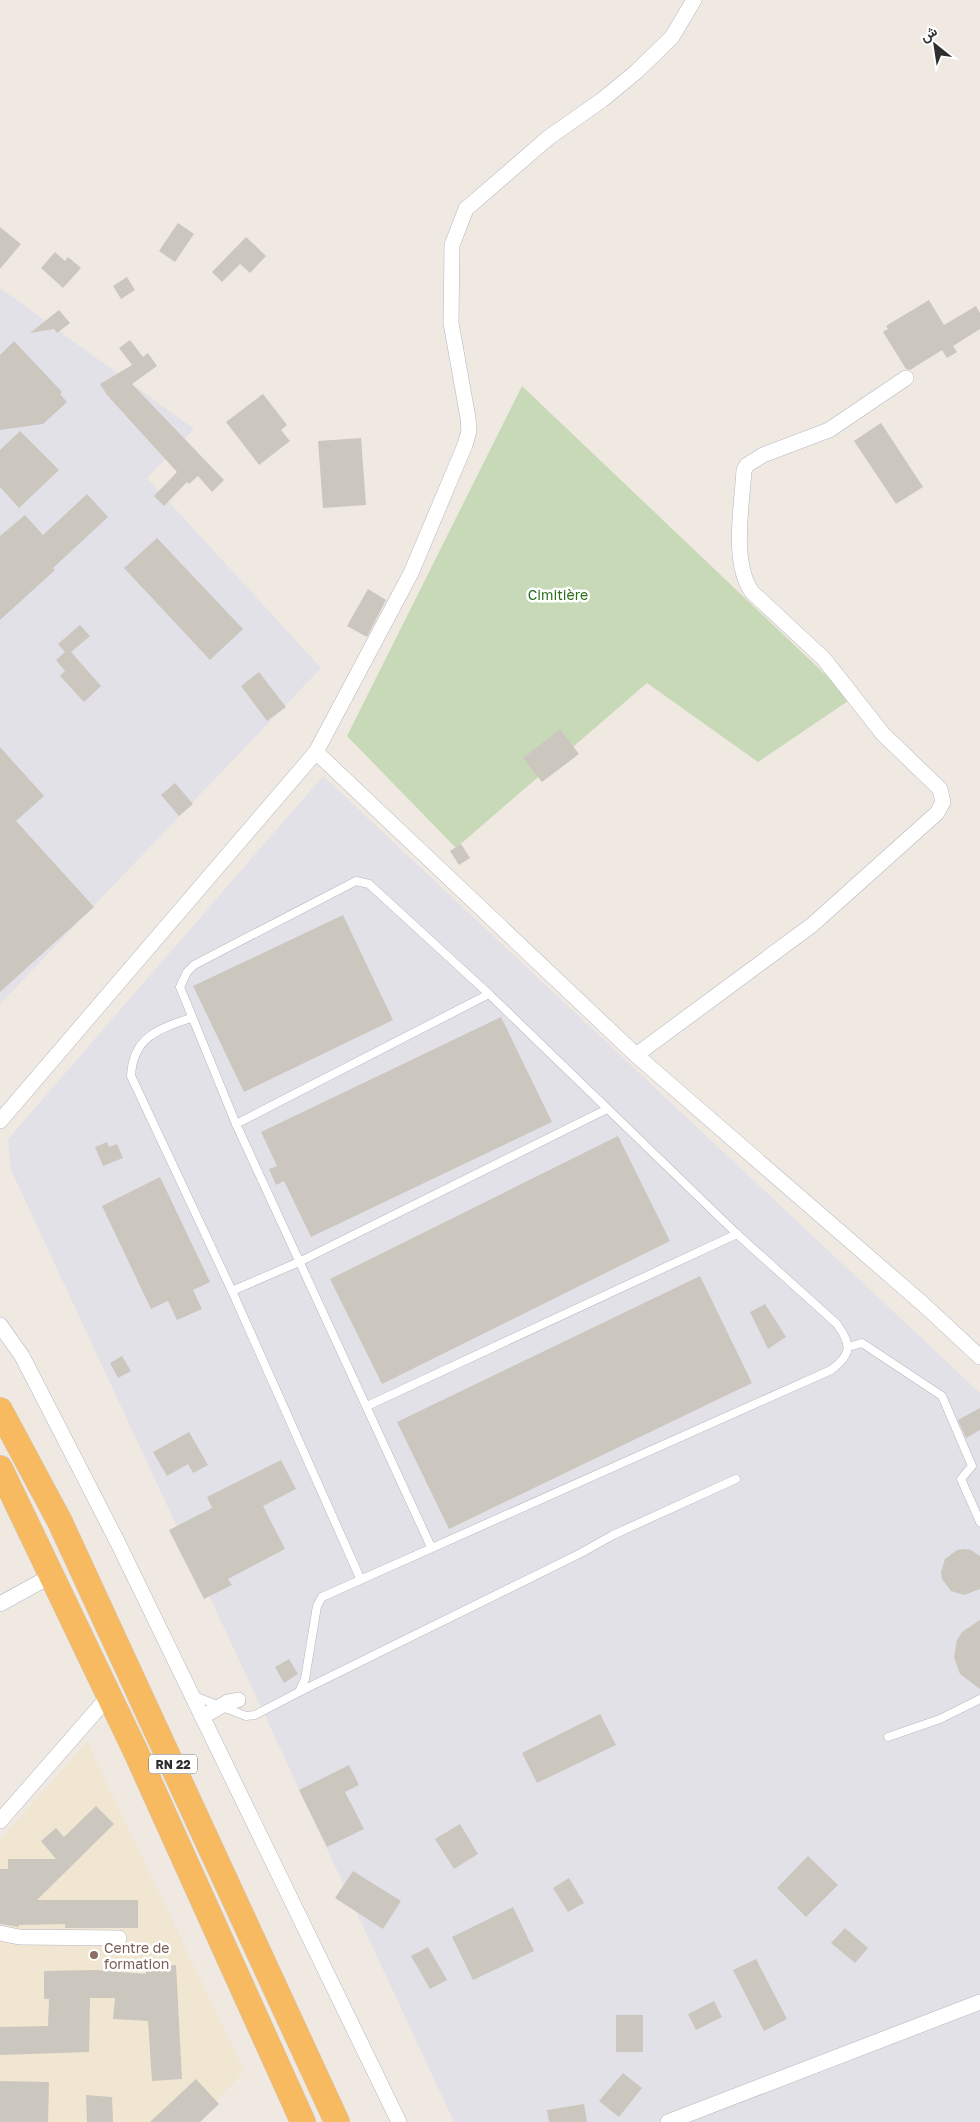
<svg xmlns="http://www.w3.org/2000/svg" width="980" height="2122" font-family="'Golos Text',Vazirmatn,sans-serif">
<rect width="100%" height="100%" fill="#efe9e1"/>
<!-- industrial -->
<g fill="#e3e1e8">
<polygon points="0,288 194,429 147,478 321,668 0,1004"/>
<polygon points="323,776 980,1393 980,2122 454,2122 11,1170 8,1139"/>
</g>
<!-- education -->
<polygon fill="#f0e6d1" points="87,1742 244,2071 196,2122 0,2122 0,1840"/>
<!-- cemetery -->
<polygon fill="#c8d9b8" points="522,386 851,699 758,762 647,683 456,848 347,736"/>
<!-- building -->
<g fill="#cbc7bf">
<polygon points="178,223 194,234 175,262 159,251"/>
<polygon points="0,227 21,244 0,269"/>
<polygon points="246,237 266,256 250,273 240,264 222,282 212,272"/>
<polygon points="55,252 65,261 68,257 81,268 63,288 41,268"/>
<polygon points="127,277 135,290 121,299 113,286"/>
<polygon points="929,300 944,325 976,306 980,313 980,329 953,346 957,352 947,358 942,350 910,370 906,369 883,332 888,329 886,326"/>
<polygon points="59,310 70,323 57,333 54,329 30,333"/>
<polygon points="130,340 143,357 148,353 157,366 132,384 224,480 212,492 198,476 189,484 187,482 164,506 154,496 177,472 107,395 100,384 132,365 119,348"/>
<polygon points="14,341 62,392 60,394 67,402 43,424 0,430 0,355"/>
<polygon points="263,394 287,425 281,430 290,441 259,465 226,422"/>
<polygon points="881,423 923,487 896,504 854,441"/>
<polygon points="20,431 59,470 19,508 0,487 0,450"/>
<polygon points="361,438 366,505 323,508 318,441"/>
<polygon points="87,494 108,517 53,568 55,570 0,620 0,536 25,515 43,535"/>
<polygon points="157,538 243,629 210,660 124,568"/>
<polygon points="368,589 386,600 367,637 347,626"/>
<polygon points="80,625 90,636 71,652 101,686 84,702 60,676 65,671 56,660 65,652 58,644"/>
<polygon points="259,672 286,707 267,721 241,686"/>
<polygon points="560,729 579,754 542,782 523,758"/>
<polygon points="0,747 44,796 16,821 94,907 0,992"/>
<polygon points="175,783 193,804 179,816 161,795"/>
<polygon points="461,844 470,858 459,865 450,851"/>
<polygon points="343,915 393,1020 244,1092 193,986"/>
<polygon points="501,1017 552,1122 311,1237 284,1181 276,1185 269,1169 277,1166 261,1132"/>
<polygon points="618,1136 670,1241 382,1384 330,1279"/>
<polygon points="107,1142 109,1147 117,1144 123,1158 103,1166 95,1147"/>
<polygon points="160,1177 210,1282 193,1290 202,1309 177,1320 168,1301 151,1309 102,1206"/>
<polygon points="700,1276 752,1383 449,1529 397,1422"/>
<polygon points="765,1304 786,1337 768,1349 750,1312"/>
<polygon points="122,1356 131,1371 118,1378 110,1363"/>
<polygon points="980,1408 980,1430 966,1438 958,1420"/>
<polygon points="189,1432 208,1465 193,1473 188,1464 167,1476 153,1452"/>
<polygon points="281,1460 296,1489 263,1506 285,1549 228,1579 232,1585 204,1599 169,1530 212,1508 207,1497"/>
<polygon points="964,1549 971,1550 980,1556 980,1589 964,1595 951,1591 942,1579 941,1572 945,1559 957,1550"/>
<polygon points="980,1620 980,1689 960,1674 954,1657 957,1640 962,1632"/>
<polygon points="289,1659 298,1674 284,1683 275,1667"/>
<polygon points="600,1714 616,1745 537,1783 522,1753"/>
<polygon points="349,1765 359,1785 345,1792 364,1829 327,1847 299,1790"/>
<polygon points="96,1806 114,1824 37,1900 138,1900 138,1928 65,1928 65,1924 19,1925 19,1927 0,1924 0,1869 8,1869 8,1859 56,1859 41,1841 56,1828 64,1837"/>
<polygon points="460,1824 478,1854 454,1869 435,1839"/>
<polygon points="808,1856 838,1885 806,1917 777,1888"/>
<polygon points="353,1871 401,1901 383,1929 335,1898"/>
<polygon points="569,1878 584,1903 568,1912 553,1888"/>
<polygon points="513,1907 534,1951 473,1980 452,1937"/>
<polygon points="845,1928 868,1948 855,1963 831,1943"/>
<polygon points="428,1947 447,1980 430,1989 411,1956"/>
<polygon points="756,1959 787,2019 764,2031 733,1970"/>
<polygon points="176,1965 182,2079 152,2081 148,2021 113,2019 115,1998 90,1998 89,2052 0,2055 0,2027 48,2026 49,1999 44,1999 44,1971 96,1970 146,1974 145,1967"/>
<polygon points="714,2001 722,2017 696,2030 688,2014"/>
<rect x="616" y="2015" width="27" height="37"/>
<polygon points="623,2073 642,2088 619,2117 599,2101"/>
<polygon points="196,2079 219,2104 200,2122 150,2122"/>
<polygon points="0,2081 49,2082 48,2122 0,2122"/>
<polygon points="86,2095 112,2097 113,2122 87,2122"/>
<polygon points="584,2104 587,2122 549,2122 547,2110"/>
</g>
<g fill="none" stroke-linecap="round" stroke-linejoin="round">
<defs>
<g id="service">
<path d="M 191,1018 C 158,1029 133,1037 131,1076 L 232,1291 L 360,1578"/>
<polyline points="236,1124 489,994"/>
<polyline points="232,1291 299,1262 607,1109"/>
<polyline points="848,1347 862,1343 942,1396 972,1466 961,1479 980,1522"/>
<polyline points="367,1406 737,1234"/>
<polyline points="299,1692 581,1553 613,1535 736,1479"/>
<path d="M 194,1696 L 246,1716 L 255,1715 L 299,1692 L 305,1679 L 317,1606 L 322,1597 L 831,1370 C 852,1354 852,1345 837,1324 L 737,1234 L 489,994 L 369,884 L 356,881 L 194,965 L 187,972 L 180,987 L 236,1124 L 431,1547"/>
<polyline points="888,1737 940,1719 980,1699"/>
</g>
<g id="minor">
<polyline points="316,752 636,1055 923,1304 980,1357"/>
<path d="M 636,1055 L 812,925 L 937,813 L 943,802 L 940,789 L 883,734 L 824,659 L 752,592 C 731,562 742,506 744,470 L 747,465 L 763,455 L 829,430 L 906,378"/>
<polyline points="0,1121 316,752 411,573 465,445 469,431 468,418 451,323 452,245 466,209 548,138 602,100 636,72 672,37 694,0"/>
<polyline points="0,1325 22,1356 117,1541 399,2122"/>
<polyline points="0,1604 51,1576"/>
<polyline points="202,1717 228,1702 238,1700"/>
<polyline points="0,1821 109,1696"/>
<polyline points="0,1933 19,1937 119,1938"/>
<polyline points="668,2122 980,2002"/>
</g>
<g id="trunk">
<polyline points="0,1410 60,1522 337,2122"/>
<polyline points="0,1468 135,1750 303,2122"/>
</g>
</defs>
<!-- service casing -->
<use href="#service" stroke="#b4b7c1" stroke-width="9"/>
<!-- minor casing -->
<use href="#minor" stroke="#b4b7c1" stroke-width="16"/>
<!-- trunk casing -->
<use href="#trunk" stroke="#c9c9c9" stroke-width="26"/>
<!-- service -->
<use href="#service" stroke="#fff" stroke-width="8"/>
<!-- minor -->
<use href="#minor" stroke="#fff" stroke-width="15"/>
<!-- trunk -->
<use href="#trunk" stroke="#f8ba60" stroke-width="25"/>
</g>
<!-- markers -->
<circle fill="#8d6e63" stroke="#fff" stroke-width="2" cx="94" cy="1955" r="5"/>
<g text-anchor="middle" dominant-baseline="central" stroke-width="5" stroke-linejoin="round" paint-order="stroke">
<!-- shield labels -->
<rect fill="#fff" stroke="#6d6d6d" stroke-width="1" x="149" y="1754.5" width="48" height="19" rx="4"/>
<g font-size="12" font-weight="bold" fill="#2e2e2e">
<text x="173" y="1764">RN 22</text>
</g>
<!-- park labels -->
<g font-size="14" fill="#2c6e1b" stroke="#fff">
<text x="558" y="594">Cimitière</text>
</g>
<!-- education labels -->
<g font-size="14" fill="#785e54" stroke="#fff" text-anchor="start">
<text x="104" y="1947">Centre de<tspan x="104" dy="16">formation</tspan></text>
</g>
</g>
<!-- north arrow -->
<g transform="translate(935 45) rotate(330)" stroke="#ffffff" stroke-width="4" paint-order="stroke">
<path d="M0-4L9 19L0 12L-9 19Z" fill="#2e2e2e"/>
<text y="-8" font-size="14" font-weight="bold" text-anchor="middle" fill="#2e2e2e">ش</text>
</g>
</svg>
